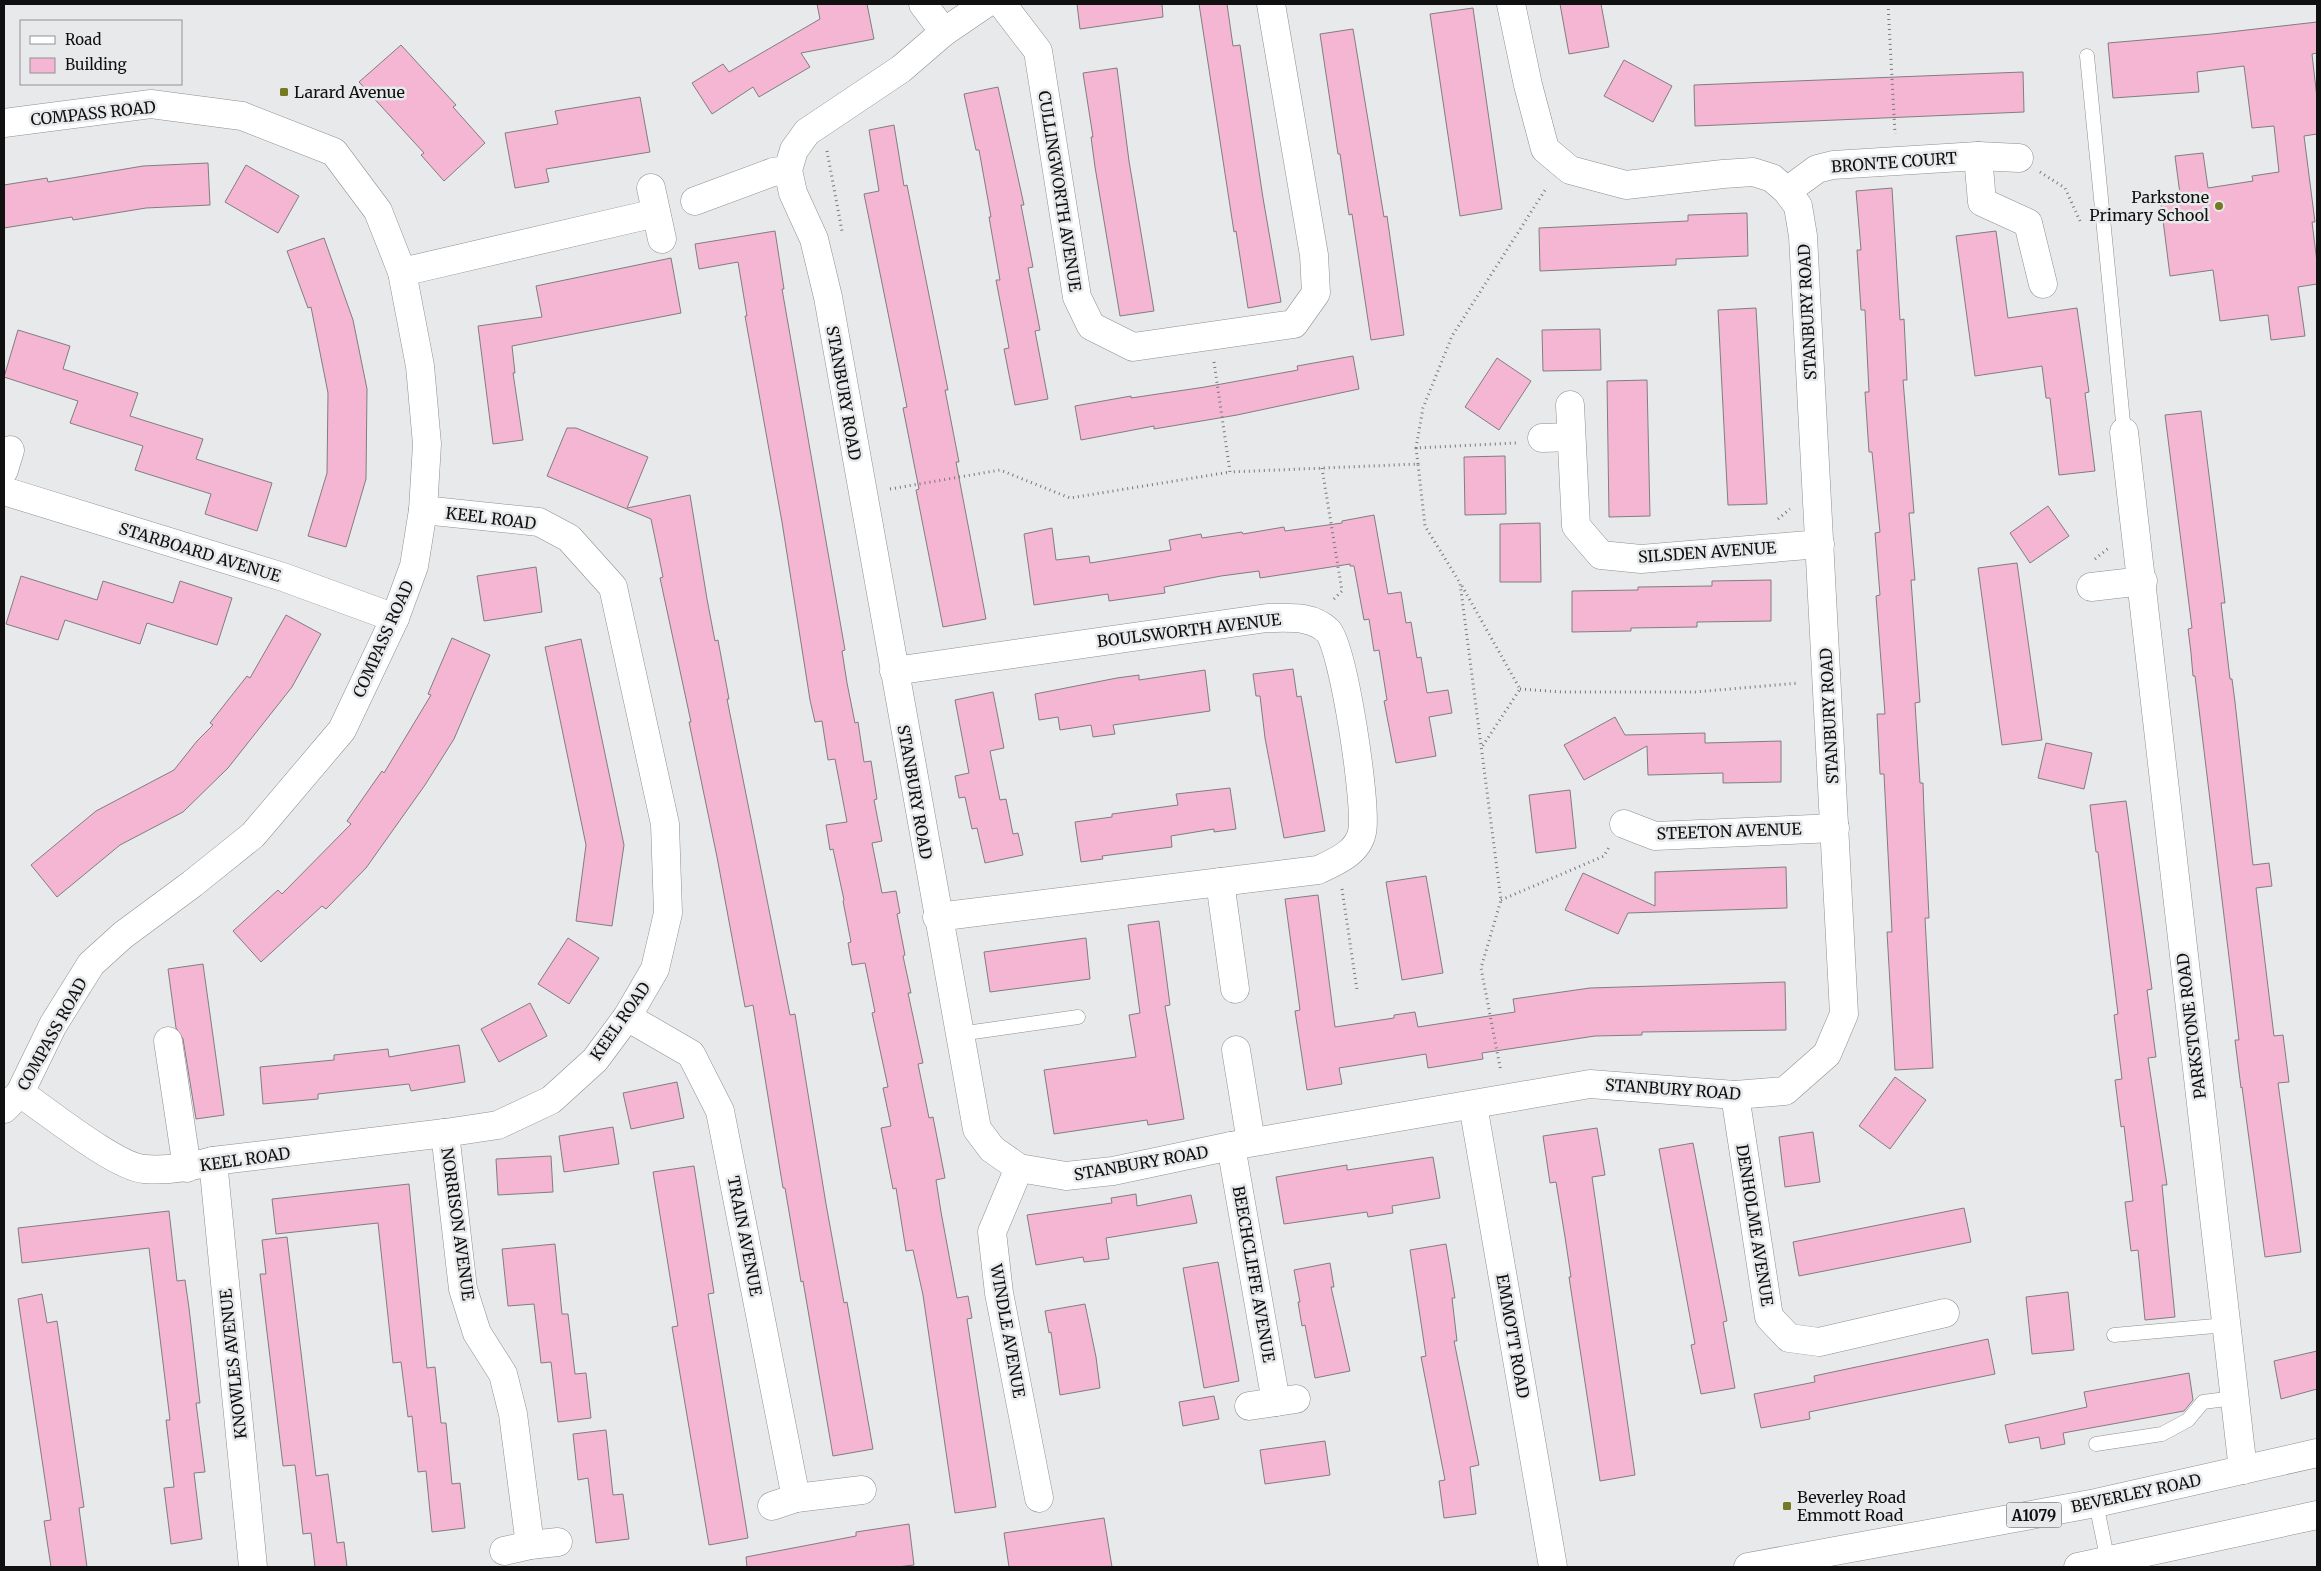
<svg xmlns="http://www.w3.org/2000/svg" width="2321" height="1571" font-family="Merriweather,serif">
<rect width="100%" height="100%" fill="#e8e9ea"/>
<!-- building -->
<g fill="#f5b6d3" stroke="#807e7f">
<polygon points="817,4 867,4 874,39 801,53 810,67 759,97 753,87 712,114 692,83 723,64 729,72 820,19"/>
<polygon points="1077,4 1162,4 1163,17 1080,29"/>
<polygon points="1199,4 1227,4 1233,46 1240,45 1263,198 1281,302 1248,308 1236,231 1234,232"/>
<polygon points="1560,4 1601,4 1609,47 1569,54"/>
<polygon points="1473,8 1502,209 1460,216 1430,14"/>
<polygon points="2317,22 2317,53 2312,54 2317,98 2317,134 2304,136 2315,222 2312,222 2317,262 2317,284 2298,287 2305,336 2271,340 2268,315 2220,321 2213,270 2170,276 2160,196 2180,194 2175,156 2203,153 2208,188 2253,181 2252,176 2279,172 2274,126 2252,128 2244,66 2197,72 2199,92 2113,98 2108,43 2212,34"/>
<polygon points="1353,29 1384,217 1387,216 1404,335 1371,340 1352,214 1349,215 1340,154 1338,154 1320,34"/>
<polygon points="401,45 456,105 453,107 485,143 444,181 421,155 424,153 359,82"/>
<polygon points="1624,60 1672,86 1653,122 1604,96"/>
<polygon points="1117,68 1129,161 1154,311 1120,316 1095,167 1091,137 1093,137 1083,73"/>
<polygon points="2023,72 2024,112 1695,126 1694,85"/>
<polygon points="998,87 1024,205 1021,205 1033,267 1028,268 1040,330 1035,331 1048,399 1015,405 1004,349 1009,348 996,280 1000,280 989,217 991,217 979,150 976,150 964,94"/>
<polygon points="640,97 650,152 546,169 549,182 515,188 505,133 558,124 555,111"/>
<polygon points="894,125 904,186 907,185 948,390 945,390 959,462 956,462 986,619 943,627 916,490 919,489 903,408 907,407 864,194 879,191 869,130"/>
<polygon points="208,163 210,205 146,208 73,220 72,217 4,228 4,185 47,178 48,182 143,166"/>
<polygon points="246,165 299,196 278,233 225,202"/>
<polygon points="1892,188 1900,320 1904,319 1907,380 1903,380 1914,513 1909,513 1915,580 1911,580 1920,702 1915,703 1920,783 1923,783 1924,813 1929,918 1925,918 1933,1068 1895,1070 1887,932 1892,932 1884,774 1880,774 1877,714 1885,714 1876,596 1880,595 1875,533 1880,532 1872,452 1869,452 1865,392 1869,392 1865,310 1861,310 1857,250 1861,250 1856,191"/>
<polygon points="1747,213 1748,256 1676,259 1676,265 1540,271 1539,228 1688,221 1688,215"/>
<polygon points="775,231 784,289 782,289 845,650 842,651 847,683 855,723 858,722 864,762 871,761 877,799 874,800 882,841 872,843 882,893 896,891 900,913 897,914 905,955 903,956 911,993 908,993 923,1063 918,1064 929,1118 933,1117 945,1178 936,1180 941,1212 957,1298 968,1296 972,1318 967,1319 996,1507 955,1513 923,1295 913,1250 906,1251 896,1188 893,1189 881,1128 891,1126 883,1088 888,1087 872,1013 875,1012 865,963 852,965 848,943 851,942 843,901 844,900 833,849 830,850 826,825 847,822 835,759 828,760 822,721 815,722 810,700 782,522 745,316 747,316 738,262 699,269 695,244"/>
<polygon points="1996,231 2008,318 2077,308 2089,392 2085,393 2095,471 2059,475 2050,398 2046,398 2042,366 1975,376 1956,236"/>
<polygon points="324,238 353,320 367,389 366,479 346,547 308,536 327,473 328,393 311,307 308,308 287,251"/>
<polygon points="671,258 681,313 512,346 515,373 513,373 523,440 493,444 478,326 542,317 536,286"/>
<polygon points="1756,308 1767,504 1728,505 1718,310"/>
<polygon points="1600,329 1601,370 1543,371 1542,330"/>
<polygon points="18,330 70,346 63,369 138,393 130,416 203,439 196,459 272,483 257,531 205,514 211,494 135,470 143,446 70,423 78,401 4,377"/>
<polygon points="1353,356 1359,389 1237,415 1154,429 1154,426 1081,440 1075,406 1131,396 1131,398 1205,387 1298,370 1297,366"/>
<polygon points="1497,358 1531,381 1499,430 1465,407"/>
<polygon points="1647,380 1650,516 1609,517 1607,381"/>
<polygon points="2201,411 2225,603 2221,603 2230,679 2232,679 2235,702 2253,865 2269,863 2272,886 2256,888 2274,1036 2283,1035 2289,1082 2278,1083 2301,1252 2265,1257 2242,1087 2241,1088 2235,1040 2239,1040 2195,676 2193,676 2191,653 2188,629 2192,628 2165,415"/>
<polygon points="567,428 576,428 648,457 627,508 690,495 707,599 715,641 718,640 729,699 727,699 790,1015 795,1014 826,1204 844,1303 847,1302 873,1449 833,1456 803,1281 801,1282 785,1188 783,1188 753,1005 745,1007 717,857 689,722 691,722 660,578 663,577 651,519 547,476"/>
<polygon points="1505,456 1506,514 1465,515 1464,457"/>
<polygon points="2048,506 2069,536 2030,563 2010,533"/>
<polygon points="1374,515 1388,594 1401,592 1406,623 1411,622 1417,658 1421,657 1427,693 1448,690 1452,713 1429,717 1436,756 1396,763 1384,701 1387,700 1379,650 1374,651 1369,619 1364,620 1354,566 1350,566 1350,564 1260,578 1259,571 1221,576 1164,587 1165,593 1109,601 1108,594 1034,605 1024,534 1052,528 1056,560 1089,556 1090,563 1171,550 1169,540 1201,534 1202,538 1242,532 1243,534 1284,527 1285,531 1342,523 1342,521"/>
<polygon points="1540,523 1541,582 1500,582 1500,524"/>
<polygon points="2017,563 2042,740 2002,745 1978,568"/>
<polygon points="536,567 542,612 484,621 477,576"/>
<polygon points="21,576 97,600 103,581 173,603 180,581 232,598 217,645 147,623 140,644 65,620 58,640 6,624"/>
<polygon points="1771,580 1771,621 1697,622 1697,627 1631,628 1631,631 1572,632 1572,591 1638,590 1638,587 1712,586 1712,581"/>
<polygon points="286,615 321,634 292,687 228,768 183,812 120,845 57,897 31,865 96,811 174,770 197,741 213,725 210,723 247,676 250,678"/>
<polygon points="452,638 490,655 454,739 425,785 366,868 326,909 322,906 261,962 233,931 278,890 282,894 351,824 347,821 382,771 384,773 431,695 428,694"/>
<polygon points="581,639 624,845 612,926 576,921 586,845 545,647"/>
<polygon points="1293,669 1297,697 1301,696 1325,831 1284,838 1265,738 1260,696 1256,696 1253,674"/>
<polygon points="1205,670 1210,711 1113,725 1115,734 1093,737 1091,725 1060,730 1058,717 1039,720 1035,694 1117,678 1139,675 1139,680"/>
<polygon points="993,692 1004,748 990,751 1000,800 1006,799 1013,834 1018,833 1023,855 985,863 977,828 972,829 965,797 959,798 955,776 969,773 955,700"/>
<polygon points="1615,717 1625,735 1705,733 1705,743 1781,741 1781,782 1723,783 1723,773 1648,775 1647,746 1584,780 1564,745"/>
<polygon points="2046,743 2092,753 2084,789 2038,778"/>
<polygon points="1230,788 1236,829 1214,832 1214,829 1171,836 1172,847 1102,856 1103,859 1081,862 1075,822 1112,817 1112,814 1178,805 1176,794"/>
<polygon points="1570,790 1576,848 1536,853 1529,795"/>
<polygon points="2126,801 2152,989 2147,990 2156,1057 2148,1058 2167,1185 2162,1185 2175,1317 2145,1320 2138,1250 2131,1251 2125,1202 2133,1201 2124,1126 2121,1127 2115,1080 2122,1079 2114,1015 2118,1014 2098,852 2096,852 2090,805"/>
<polygon points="1786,867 1787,908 1628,913 1618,934 1565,910 1583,873 1655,906 1655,872"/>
<polygon points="1426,876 1443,973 1402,980 1386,882"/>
<polygon points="1318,895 1335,1027 1394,1018 1394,1015 1415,1012 1418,1027 1515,1012 1513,999 1590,988 1785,982 1786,1030 1642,1032 1642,1035 1595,1036 1482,1053 1483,1059 1428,1068 1426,1054 1339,1068 1342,1084 1307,1090 1295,1011 1300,1010 1285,899"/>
<polygon points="1159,921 1170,1005 1165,1006 1184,1119 1148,1125 1147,1120 1054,1134 1044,1070 1136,1057 1129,1015 1140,1013 1128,925"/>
<polygon points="568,938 599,958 569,1004 538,984"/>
<polygon points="1086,938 1090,979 990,992 984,952"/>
<polygon points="203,964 224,1115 196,1119 183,1039 176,1028 168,969"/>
<polygon points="530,1003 547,1036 499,1062 481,1029"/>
<polygon points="459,1045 465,1082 411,1091 409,1084 318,1094 318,1099 263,1104 260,1067 334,1060 334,1055 388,1049 389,1057"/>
<polygon points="1895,1077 1926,1100 1890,1149 1859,1126"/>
<polygon points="677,1082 684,1118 631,1129 623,1093"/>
<polygon points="613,1127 619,1164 564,1172 559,1136"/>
<polygon points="1597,1128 1605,1175 1592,1177 1635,1475 1600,1481 1569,1277 1571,1277 1565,1237 1556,1182 1550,1183 1543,1136"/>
<polygon points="1813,1132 1820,1182 1785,1187 1779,1137"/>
<polygon points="1693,1143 1727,1321 1723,1322 1735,1388 1701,1394 1691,1345 1695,1344 1659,1149"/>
<polygon points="551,1156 553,1192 498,1195 496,1159"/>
<polygon points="1433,1157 1440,1198 1392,1206 1393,1213 1368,1217 1367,1212 1284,1224 1276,1177 1347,1165 1347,1170"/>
<polygon points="694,1166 714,1293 708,1294 748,1538 709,1545 672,1327 678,1326 653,1172"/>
<polygon points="409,1184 427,1368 435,1367 441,1423 446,1423 452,1484 460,1483 465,1528 432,1532 426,1471 418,1472 412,1416 408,1417 401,1362 393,1363 378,1223 276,1234 272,1199"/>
<polygon points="1136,1194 1137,1206 1191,1195 1197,1223 1106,1238 1109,1259 1084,1262 1083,1257 1036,1265 1027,1215 1112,1203 1111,1198"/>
<polygon points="1964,1208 1971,1242 1799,1276 1793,1242"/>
<polygon points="169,1211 177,1281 185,1280 189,1308 200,1403 196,1403 205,1472 194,1473 202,1539 171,1544 164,1488 174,1487 166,1420 170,1420 149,1248 22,1263 18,1228"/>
<polygon points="287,1237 316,1476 328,1474 337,1543 344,1542 347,1567 315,1567 311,1533 303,1534 295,1465 283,1466 260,1274 266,1274 262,1240"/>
<polygon points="555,1244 562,1314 568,1314 575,1374 586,1373 591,1418 558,1422 551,1362 541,1363 534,1304 508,1306 502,1249"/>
<polygon points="1446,1244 1455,1298 1452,1298 1457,1341 1454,1341 1479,1465 1470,1467 1476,1514 1444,1518 1439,1481 1445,1480 1421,1357 1426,1356 1410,1250"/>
<polygon points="1218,1262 1239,1381 1204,1388 1183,1268"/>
<polygon points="1330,1263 1334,1287 1331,1287 1350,1371 1315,1378 1305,1325 1302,1326 1298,1302 1300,1302 1294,1270"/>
<polygon points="2068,1292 2074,1350 2032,1354 2026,1297"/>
<polygon points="42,1294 47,1323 57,1321 84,1507 79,1508 87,1567 51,1567 44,1521 51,1520 18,1299"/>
<polygon points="1085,1304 1096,1357 1100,1388 1060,1395 1051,1332 1049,1333 1045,1311"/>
<polygon points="1988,1339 1995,1374 1809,1412 1810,1419 1761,1428 1754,1394 1815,1382 1814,1376"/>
<polygon points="2317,1351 2317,1389 2281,1399 2274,1361"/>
<polygon points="2189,1373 2193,1400 2184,1411 2063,1433 2065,1444 2041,1449 2039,1437 2009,1443 2005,1425 2087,1407 2084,1392"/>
<polygon points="1214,1396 1219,1419 1183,1426 1179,1402"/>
<polygon points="606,1430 613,1495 623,1494 629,1539 596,1543 588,1478 578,1480 573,1434"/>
<polygon points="1325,1441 1330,1475 1265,1484 1260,1450"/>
<polygon points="1104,1518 1112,1567 1009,1567 1004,1533"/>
<polygon points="909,1524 914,1565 897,1567 747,1567 746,1557 856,1536 856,1532"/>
</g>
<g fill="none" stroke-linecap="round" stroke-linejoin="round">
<defs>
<g id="lane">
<polyline points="2087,56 2124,432"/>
<polyline points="959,1034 1078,1017"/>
<polyline points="2114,1335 2226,1325"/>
<polyline points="2096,1444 2162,1434 2188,1420 2203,1402 2234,1398"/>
<polyline points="2096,1503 2108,1562"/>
</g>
<g id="street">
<polyline points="923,4 944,32"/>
<polyline points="985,4 944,32 901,69 807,132 794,150 788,170 793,193 814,239 828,297 977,1129 992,1149 1019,1168 1066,1176 1113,1171 1231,1146 1590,1084 1735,1095 1785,1091 1827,1054 1844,1014 1803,236 1798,206 1787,191 1772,178 1753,172 1723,174 1626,185 1570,170 1545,149 1528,85 1511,4"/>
<polyline points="1002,4 1038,51 1077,297 1091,326 1133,347 1294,324 1316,293 1314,255 1271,4"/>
<polyline points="4,123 151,104 242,116 334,152 378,211 402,272 420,366 427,444 423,510 414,566 395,618 342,730 253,835 192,884 123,935 91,964 53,1025 20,1093 4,1109"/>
<polyline points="1978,156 1982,202 2028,223 2043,284"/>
<polyline points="651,188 662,239"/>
<polyline points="1787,191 1817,169 1833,165 1978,156 2019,158"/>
<polyline points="695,201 773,172 788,170"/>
<polyline points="402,272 656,213"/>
<polyline points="1570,405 1576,526 1601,555 1641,559 1820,544"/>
<polyline points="2124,432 2243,1470"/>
<polyline points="1542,438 1571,437"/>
<polyline points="4,470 10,450"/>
<polyline points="4,491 283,577 395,618"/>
<polyline points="2091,587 2143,581"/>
<path d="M 894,671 L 1267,618 C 1288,618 1312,615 1328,631 C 1343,645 1368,808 1362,832 C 1358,853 1335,862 1318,870 L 937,917"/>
<polyline points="1624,824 1655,836 1835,828"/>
<polyline points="1220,882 1235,989"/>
<polyline points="627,1017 691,1054 720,1111 796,1498"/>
<polyline points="168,1041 187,1168"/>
<polyline points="1236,1050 1251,1142"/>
<path d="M 20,1093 C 47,1111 116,1167 144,1169 C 168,1171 191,1167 213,1161 L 445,1133 L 498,1125 L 551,1100 L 595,1060 L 627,1017 L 655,969 L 668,913 L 665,824 L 613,587 L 569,538 L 539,522 L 423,510"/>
<polyline points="1735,1095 1769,1317 1789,1338 1819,1342 1945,1313"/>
<polyline points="1473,1105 1553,1567"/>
<polyline points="445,1133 463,1289 477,1333 503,1374 513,1414 530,1545"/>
<polyline points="1231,1146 1276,1402"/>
<polyline points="213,1161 253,1567"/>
<polyline points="1019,1168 992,1232 999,1293 1039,1498"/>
<polyline points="1249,1406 1296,1399"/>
<polyline points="772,1506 796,1498 862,1490"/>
<polyline points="504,1551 530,1545 558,1542"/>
</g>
<g id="primary">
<polyline points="1748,1567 2096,1503 2317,1453"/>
<polyline points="2078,1567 2317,1515"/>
</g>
</defs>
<!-- lane casing -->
<use href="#lane" stroke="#8e8f91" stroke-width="15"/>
<!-- street casing -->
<use href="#street" stroke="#8e8f91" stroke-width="29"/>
<!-- primary casing -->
<use href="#primary" stroke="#8e8f91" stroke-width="29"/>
<!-- path -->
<g stroke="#777879" stroke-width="3" stroke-dasharray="1 4" stroke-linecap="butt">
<polyline points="1888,4 1895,134"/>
<polyline points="827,151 842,231"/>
<polyline points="2040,172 2065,188 2080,221"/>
<polyline points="1214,362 1230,472 1418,464 1425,526 1460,583 1501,900 1481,968 1501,1072"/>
<polyline points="1416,448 1423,408 1452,336 1547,187"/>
<polyline points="1418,464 1416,448 1516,443"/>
<polyline points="1322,468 1342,591 1332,601"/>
<polyline points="890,489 1000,470 1070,498 1230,472"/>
<polyline points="1778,519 1790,509"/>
<polyline points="2095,559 2110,547"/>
<polyline points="1462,586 1520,689 1482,747"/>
<polyline points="1520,689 1562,692 1695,692 1799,683"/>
<polyline points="1342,889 1357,990"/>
<polyline points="1501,900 1604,856 1609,847"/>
</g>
<!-- lane -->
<use href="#lane" stroke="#fff" stroke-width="14"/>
<!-- street -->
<use href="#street" stroke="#fff" stroke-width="28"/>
<!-- primary -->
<use href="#primary" stroke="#fff" stroke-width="28"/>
</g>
<!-- markers -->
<g fill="#747922" stroke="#e8e9ea" stroke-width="2">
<rect x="279" y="87" width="10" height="10" rx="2.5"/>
<circle cx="2219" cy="206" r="5"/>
<rect x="1782" y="1501" width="10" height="10" rx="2.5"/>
</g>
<g text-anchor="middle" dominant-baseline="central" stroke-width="5" stroke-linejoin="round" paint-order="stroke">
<!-- shield labels -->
<rect fill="#e8e9ea" stroke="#515152" stroke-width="1" x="2006.5" y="1502.5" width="55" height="25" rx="4"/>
<g font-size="15" font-weight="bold" fill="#101011">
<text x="2034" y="1515">A1079</text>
</g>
<!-- poi labels -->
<g font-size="16" fill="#101011" stroke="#e8e9ea" text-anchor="start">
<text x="294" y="92">Larard Avenue</text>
<text x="2209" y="197" text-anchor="end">Parkstone<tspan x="2209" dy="18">Primary School</tspan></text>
<text x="1797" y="1497">Beverley Road<tspan x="1797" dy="18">Emmott Road</tspan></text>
</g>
<!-- street labels -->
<g font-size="16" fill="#101011" stroke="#e8e9ea">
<text transform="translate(93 113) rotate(-6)">COMPASS ROAD</text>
<text transform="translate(1894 162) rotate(-4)">BRONTE COURT</text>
<text transform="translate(1060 191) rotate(81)">CULLINGWORTH AVENUE</text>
<text transform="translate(1807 312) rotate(-93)">STANBURY ROAD</text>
<text transform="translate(844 393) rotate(80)">STANBURY ROAD</text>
<text transform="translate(491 518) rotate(7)">KEEL ROAD</text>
<text transform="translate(200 552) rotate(17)">STARBOARD AVENUE</text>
<text transform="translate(1707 552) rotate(-4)">SILSDEN AVENUE</text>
<text transform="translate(1189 630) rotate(-7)">BOULSWORTH AVENUE</text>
<text transform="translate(383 639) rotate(-66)">COMPASS ROAD</text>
<text transform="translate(1829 716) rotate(-93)">STANBURY ROAD</text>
<text transform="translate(915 792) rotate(80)">STANBURY ROAD</text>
<text transform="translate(1729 831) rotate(-2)">STEETON AVENUE</text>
<text transform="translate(620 1021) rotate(-55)">KEEL ROAD</text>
<text transform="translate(2191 1026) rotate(-97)">PARKSTONE ROAD</text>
<text transform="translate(52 1034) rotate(-61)">COMPASS ROAD</text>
<text transform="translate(1673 1089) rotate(4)">STANBURY ROAD</text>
<text transform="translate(245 1159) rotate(-8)">KEEL ROAD</text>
<text transform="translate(1141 1163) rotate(-10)">STANBURY ROAD</text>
<text transform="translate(458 1224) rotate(82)">NORRISON AVENUE</text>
<text transform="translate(1755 1225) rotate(81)">DENHOLME AVENUE</text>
<text transform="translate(745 1236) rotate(79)">TRAIN AVENUE</text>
<text transform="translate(1254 1274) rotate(80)">BEECHCLIFFE AVENUE</text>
<text transform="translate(1008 1331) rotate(80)">WINDLE AVENUE</text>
<text transform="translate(1513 1336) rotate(80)">EMMOTT ROAD</text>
<text transform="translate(233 1364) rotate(-96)">KNOWLES AVENUE</text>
<text transform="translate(2136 1493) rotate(-12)">BEVERLEY ROAD</text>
</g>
</g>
<!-- border -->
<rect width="2321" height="1571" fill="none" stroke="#101011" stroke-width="10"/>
<!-- legend -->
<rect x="20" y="20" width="162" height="65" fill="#e8e9ea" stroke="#929293"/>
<rect x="30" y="36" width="25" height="8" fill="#ffffff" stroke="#929293"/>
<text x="65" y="45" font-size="15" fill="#101011">Road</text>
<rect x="30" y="58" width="25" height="15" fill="#f5b6d3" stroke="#929293"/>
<text x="65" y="70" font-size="15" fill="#101011">Building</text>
</svg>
